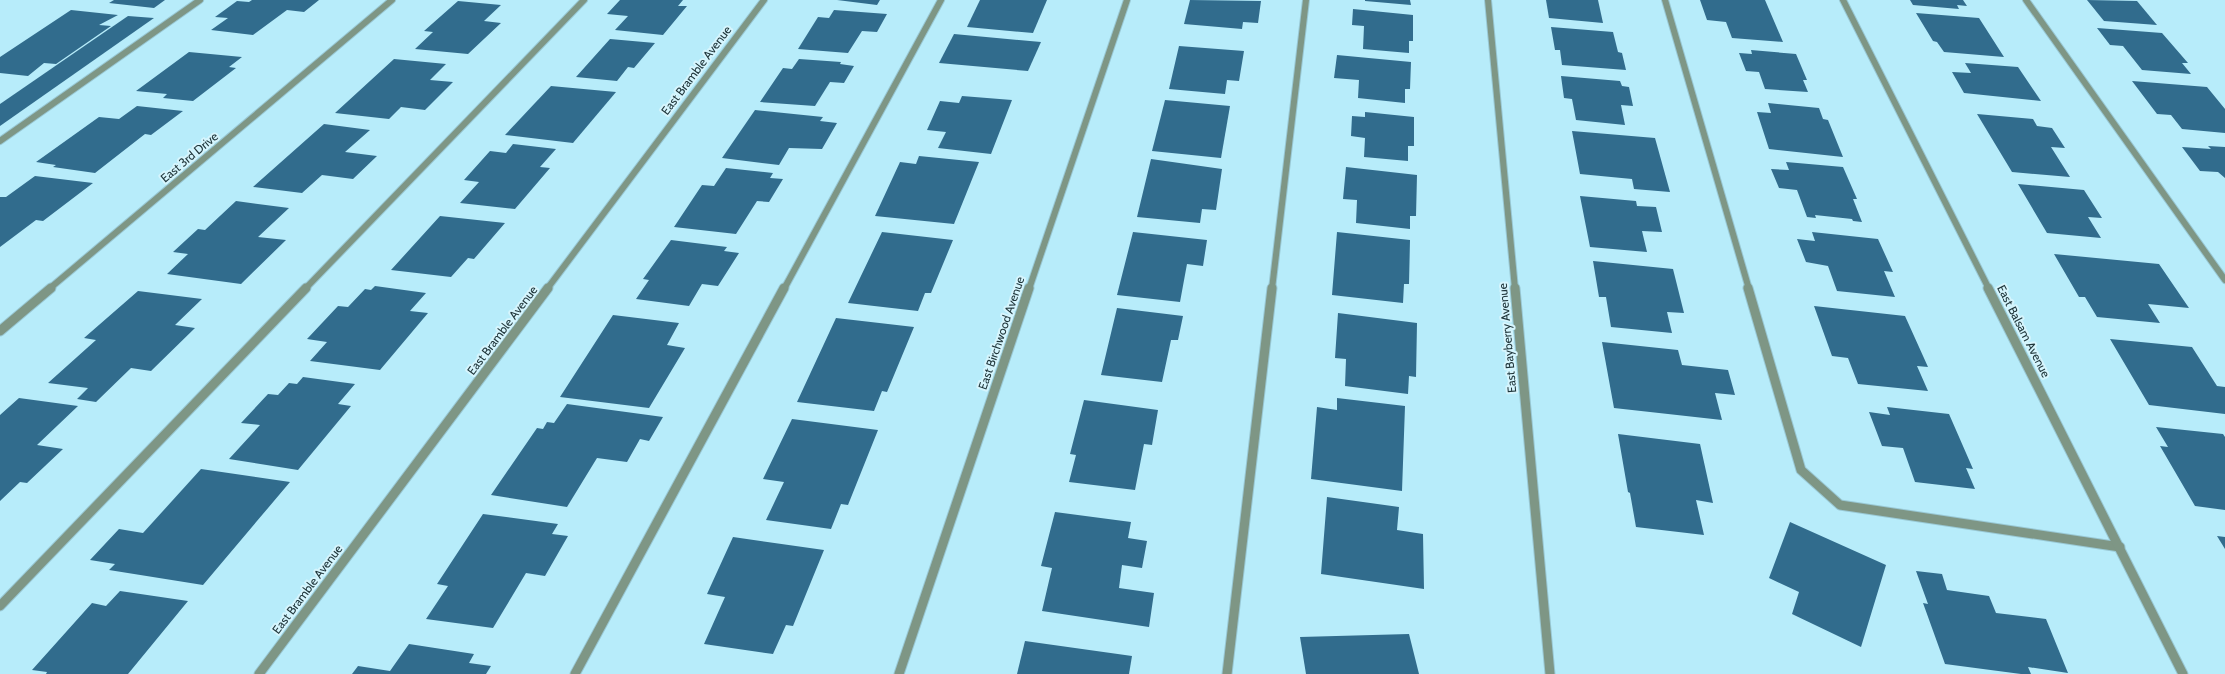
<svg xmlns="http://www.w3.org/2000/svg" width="2225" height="674" font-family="Cabin,sans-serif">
<rect width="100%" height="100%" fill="#b7ecfa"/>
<!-- building -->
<g fill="#316c8d">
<polygon points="114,0 165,0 154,8 109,3"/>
<polygon points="252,0 319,0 304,12 287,10 253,35 211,30 228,18 215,17 237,1 249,2"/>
<polygon points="620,0 683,0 678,6 687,6 663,35 615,30 628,16 607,14"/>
<polygon points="837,0 880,0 877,5"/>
<polygon points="980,0 1047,0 1033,33 967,27"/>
<polygon points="1190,0 1261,1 1258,23 1243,22 1242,29 1184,24"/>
<polygon points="1365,0 1410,0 1411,5 1365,1"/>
<polygon points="1546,0 1598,0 1603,23 1549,18"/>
<polygon points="1700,0 1765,0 1783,42 1732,38 1726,22 1707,20"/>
<polygon points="1910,0 1963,0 1967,6 1957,5 1959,9 1913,5"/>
<polygon points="2087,0 2137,1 2157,25 2104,21"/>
<polygon points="458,1 501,5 484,21 501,23 468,54 415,49 433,32 424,31"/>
<polygon points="1353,9 1413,15 1413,41 1409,41 1409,53 1363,49 1364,26 1352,25"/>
<polygon points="71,10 118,15 99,25 111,26 56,64 44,63 28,76 0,73 0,57"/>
<polygon points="834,10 887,14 877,32 862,31 848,53 798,49 818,17 829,18"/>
<polygon points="1916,13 1979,18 2004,57 1944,52 1937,42 1933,41"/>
<polygon points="128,16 154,18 0,126 0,104"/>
<polygon points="1551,27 1613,32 1618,52 1622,53 1626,70 1562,65 1560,50 1555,50"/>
<polygon points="2097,28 2162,33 2188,63 2182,63 2191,74 2142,70 2123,46 2110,45"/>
<polygon points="954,34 1041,42 1028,71 939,63"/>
<polygon points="610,39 655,43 634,68 628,67 617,81 576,77"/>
<polygon points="1179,46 1244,51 1239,81 1227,80 1225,94 1169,89"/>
<polygon points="1751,50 1796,54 1807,80 1803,80 1808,92 1765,89 1759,72 1746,71 1739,53 1752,54"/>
<polygon points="189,52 242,57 229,67 236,68 193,101 163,98 167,94 136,91"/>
<polygon points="1337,55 1411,62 1410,89 1405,89 1405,103 1358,98 1359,80 1334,78"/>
<polygon points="394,59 446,64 430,80 453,82 425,110 401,107 389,119 335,113"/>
<polygon points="799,59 841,62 840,64 854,66 844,83 830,82 815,106 760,102 783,68 792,69"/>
<polygon points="1965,63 2018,67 2041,101 1964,93 1952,72 1971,73"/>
<polygon points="1561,76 1620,81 1622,86 1629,87 1633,106 1621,105 1625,125 1576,120 1572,99 1564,98"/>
<polygon points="2132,81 2207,87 2225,109 2225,133 2182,129 2171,115 2157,114"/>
<polygon points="551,86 616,92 573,143 505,135"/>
<polygon points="962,96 1012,100 991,154 938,148 946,132 927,130 940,101 959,103"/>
<polygon points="1165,100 1230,106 1221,158 1152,151"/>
<polygon points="1768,103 1819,108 1823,119 1828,120 1843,157 1769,149 1757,112 1771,113"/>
<polygon points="137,106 183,111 151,135 145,134 95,173 53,167 56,165 36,162 99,117 119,119"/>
<polygon points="755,110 823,117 820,121 837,123 822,149 789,148 779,165 722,158"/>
<polygon points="1365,112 1414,117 1414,146 1408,146 1408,161 1364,157 1365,138 1351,136 1352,116 1365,117"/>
<polygon points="1977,114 2033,119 2037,126 2052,128 2065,148 2051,147 2070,177 2012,172"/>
<polygon points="324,124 370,130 345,152 377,156 353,179 322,175 302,193 253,187"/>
<polygon points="1572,131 1655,138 1670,192 1634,189 1632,179 1580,174"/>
<polygon points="513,144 556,149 540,167 550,168 515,209 460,203 479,182 464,180 490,151 506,153"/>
<polygon points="2208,146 2225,147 2225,178 2218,172 2200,171 2182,147 2211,149"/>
<polygon points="919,156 979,162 954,224 875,216 900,162 916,164"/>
<polygon points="1151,159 1222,169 1216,210 1202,209 1200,223 1137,217"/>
<polygon points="1786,162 1843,167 1857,199 1853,199 1862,222 1853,221 1852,219 1815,215 1816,218 1807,217 1797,190 1779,188 1771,169 1789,170"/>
<polygon points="1346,167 1417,175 1416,216 1410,216 1410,229 1356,223 1357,200 1343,199"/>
<polygon points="726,168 773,173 770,178 783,179 769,202 757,201 736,234 674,227 702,185 714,186"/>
<polygon points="35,176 93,183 43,221 36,220 0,247 0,197 6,197"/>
<polygon points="2018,184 2084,190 2102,218 2088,217 2101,238 2047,233"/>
<polygon points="1580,196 1636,201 1637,206 1656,207 1662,232 1642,231 1647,252 1590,247"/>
<polygon points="236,201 289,208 258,237 286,240 241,284 167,274 188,254 173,252 198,229 205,230"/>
<polygon points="440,216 505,223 474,259 468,258 451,277 391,270"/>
<polygon points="882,232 953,240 931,293 925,293 918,311 848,303"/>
<polygon points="1133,232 1207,240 1203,266 1187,264 1180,302 1117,295"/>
<polygon points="1337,232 1410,240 1409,284 1404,284 1403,303 1332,295"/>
<polygon points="1812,232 1878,239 1893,272 1884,271 1895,297 1837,291 1828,266 1806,262 1797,239 1815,241"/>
<polygon points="671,240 727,247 724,251 739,253 718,286 702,284 689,306 636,299 649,280 643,279"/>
<polygon points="2054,254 2159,264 2189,308 2148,304 2160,323 2097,317 2085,297 2079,297"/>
<polygon points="1593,261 1673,269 1684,313 1667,312 1672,333 1611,327 1606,297 1599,297"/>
<polygon points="375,286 426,293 410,311 428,313 380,370 310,361 327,342 307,339 338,306 348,307 365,289 371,290"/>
<polygon points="138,291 202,299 175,325 195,328 151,371 131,368 96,402 77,399 88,388 48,383 96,340 84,338"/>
<polygon points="1814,306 1905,316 1928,367 1917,366 1928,391 1858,384 1848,358 1832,356"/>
<polygon points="1117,308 1183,316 1178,340 1171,340 1162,382 1101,375"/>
<polygon points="1338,313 1417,323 1416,377 1409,376 1408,394 1345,386 1346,359 1335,358"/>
<polygon points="613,315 679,323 667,345 685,348 649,408 560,397"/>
<polygon points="836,318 914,327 887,392 882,391 874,411 797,402"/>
<polygon points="2110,339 2192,347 2217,386 2225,387 2225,414 2149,405"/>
<polygon points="1602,342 1678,350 1682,365 1728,370 1735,395 1715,393 1722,420 1614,408"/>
<polygon points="303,377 355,384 338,404 351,406 298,470 229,459 260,425 241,423 268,394 278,395 289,383 297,384"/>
<polygon points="19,398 78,406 37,445 63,449 27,483 20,482 0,501 0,415"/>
<polygon points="1337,398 1405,406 1402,491 1311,479 1317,407 1337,410"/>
<polygon points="1084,400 1158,410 1152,445 1144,444 1135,490 1069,482 1076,455 1070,454"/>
<polygon points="567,404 663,417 649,441 640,439 627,462 597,458 567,507 491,495 537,428 543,429 547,422 554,423"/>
<polygon points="1887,407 1949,414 1973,469 1966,468 1975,489 1915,482 1903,448 1882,446 1869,412 1890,415"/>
<polygon points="792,419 878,430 848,505 841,504 831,529 766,520 784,482 763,479"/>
<polygon points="2156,427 2223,434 2225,437 2225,510 2195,506 2160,446 2168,447"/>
<polygon points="1618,434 1700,444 1713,503 1696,500 1704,535 1636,527 1630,493 1628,492"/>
<polygon points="201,469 290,482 203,585 109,570 115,564 90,560 119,529 143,533"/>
<polygon points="1327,497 1399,507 1397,530 1423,534 1424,589 1321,574"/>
<polygon points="1055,512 1131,522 1128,538 1147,541 1142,568 1122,565 1119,588 1154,593 1149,627 1042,611 1052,568 1041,566"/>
<polygon points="483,514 558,524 552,534 568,536 545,576 526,573 493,628 426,619 448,586 437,584"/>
<polygon points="1790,522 1886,565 1861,647 1792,614 1799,592 1769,578"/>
<polygon points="2217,536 2225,537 2225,549"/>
<polygon points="733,537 824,550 793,626 786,625 773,654 704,644 725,597 707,594"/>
<polygon points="1916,571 1942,574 1947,590 1989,596 1996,613 2046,619 2068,673 2028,667 2031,674 2021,674 1945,664 1923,603 1928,604"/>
<polygon points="120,591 188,601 128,674 46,674 47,672 32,670 92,603 106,606"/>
<polygon points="1409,634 1419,674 1306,674 1300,637"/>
<polygon points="1025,641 1132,656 1129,674 1017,674"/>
<polygon points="409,644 474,654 469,663 491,666 486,674 352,674 358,666 390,671"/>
</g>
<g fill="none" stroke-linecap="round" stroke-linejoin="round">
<defs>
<g id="lane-far1">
<polyline points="1665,0 1749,289"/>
<polyline points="2026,0 2225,280"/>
<polyline points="0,141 200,0"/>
<polyline points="305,289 584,0"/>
<polyline points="784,289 941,0"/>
<polyline points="1272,289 1306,0"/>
</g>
<g id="lane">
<polyline points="1748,288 1801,470 1840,505 2120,547"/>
<polyline points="0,606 306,288"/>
<polyline points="575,674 784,288"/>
<polyline points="1227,674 1272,288"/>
</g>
<g id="street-far1">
<polyline points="1488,0 1515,289"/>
<polyline points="1843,0 1989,289"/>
<polyline points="49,289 392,0"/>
<polyline points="547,289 764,0"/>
<polyline points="1029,289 1127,0"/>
</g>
<g id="street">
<polyline points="1515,288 1550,674"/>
<polyline points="1988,288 2183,674"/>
<polyline points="0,331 51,288"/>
<polyline points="259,674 548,288"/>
<polyline points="899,674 1029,288"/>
</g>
</defs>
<!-- lane-far1 casing -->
<use href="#lane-far1" stroke="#99c8d4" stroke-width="8"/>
<!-- lane casing -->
<use href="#lane" stroke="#99c8d4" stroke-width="11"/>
<!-- street-far1 casing -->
<use href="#street-far1" stroke="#99c8d4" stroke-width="8"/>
<!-- street casing -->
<use href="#street" stroke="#99c8d4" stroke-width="11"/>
<!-- lane-far1 -->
<use href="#lane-far1" stroke="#7e9685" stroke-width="6"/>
<!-- lane -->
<use href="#lane" stroke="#7e9685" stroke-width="9"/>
<!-- street-far1 -->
<use href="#street-far1" stroke="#7e9685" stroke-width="6"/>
<!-- street -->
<use href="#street" stroke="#7e9685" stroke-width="9"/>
</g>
<g text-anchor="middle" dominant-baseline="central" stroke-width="4" stroke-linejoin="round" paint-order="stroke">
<!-- street labels -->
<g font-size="12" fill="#20363b" stroke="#d6f5fd">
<text transform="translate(696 70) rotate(-53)">East Bramble Avenue</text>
<text transform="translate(189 157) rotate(-40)">East 3rd Drive</text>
<text transform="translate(502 330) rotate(-53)">East Bramble Avenue</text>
<text transform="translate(2024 331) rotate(63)">East Balsam Avenue</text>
<text transform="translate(1001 333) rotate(-71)">East Birchwood Avenue</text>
<text transform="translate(1507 338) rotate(-95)">East Bayberry Avenue</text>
<text transform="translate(307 589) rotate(-53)">East Bramble Avenue</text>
</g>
</g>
</svg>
